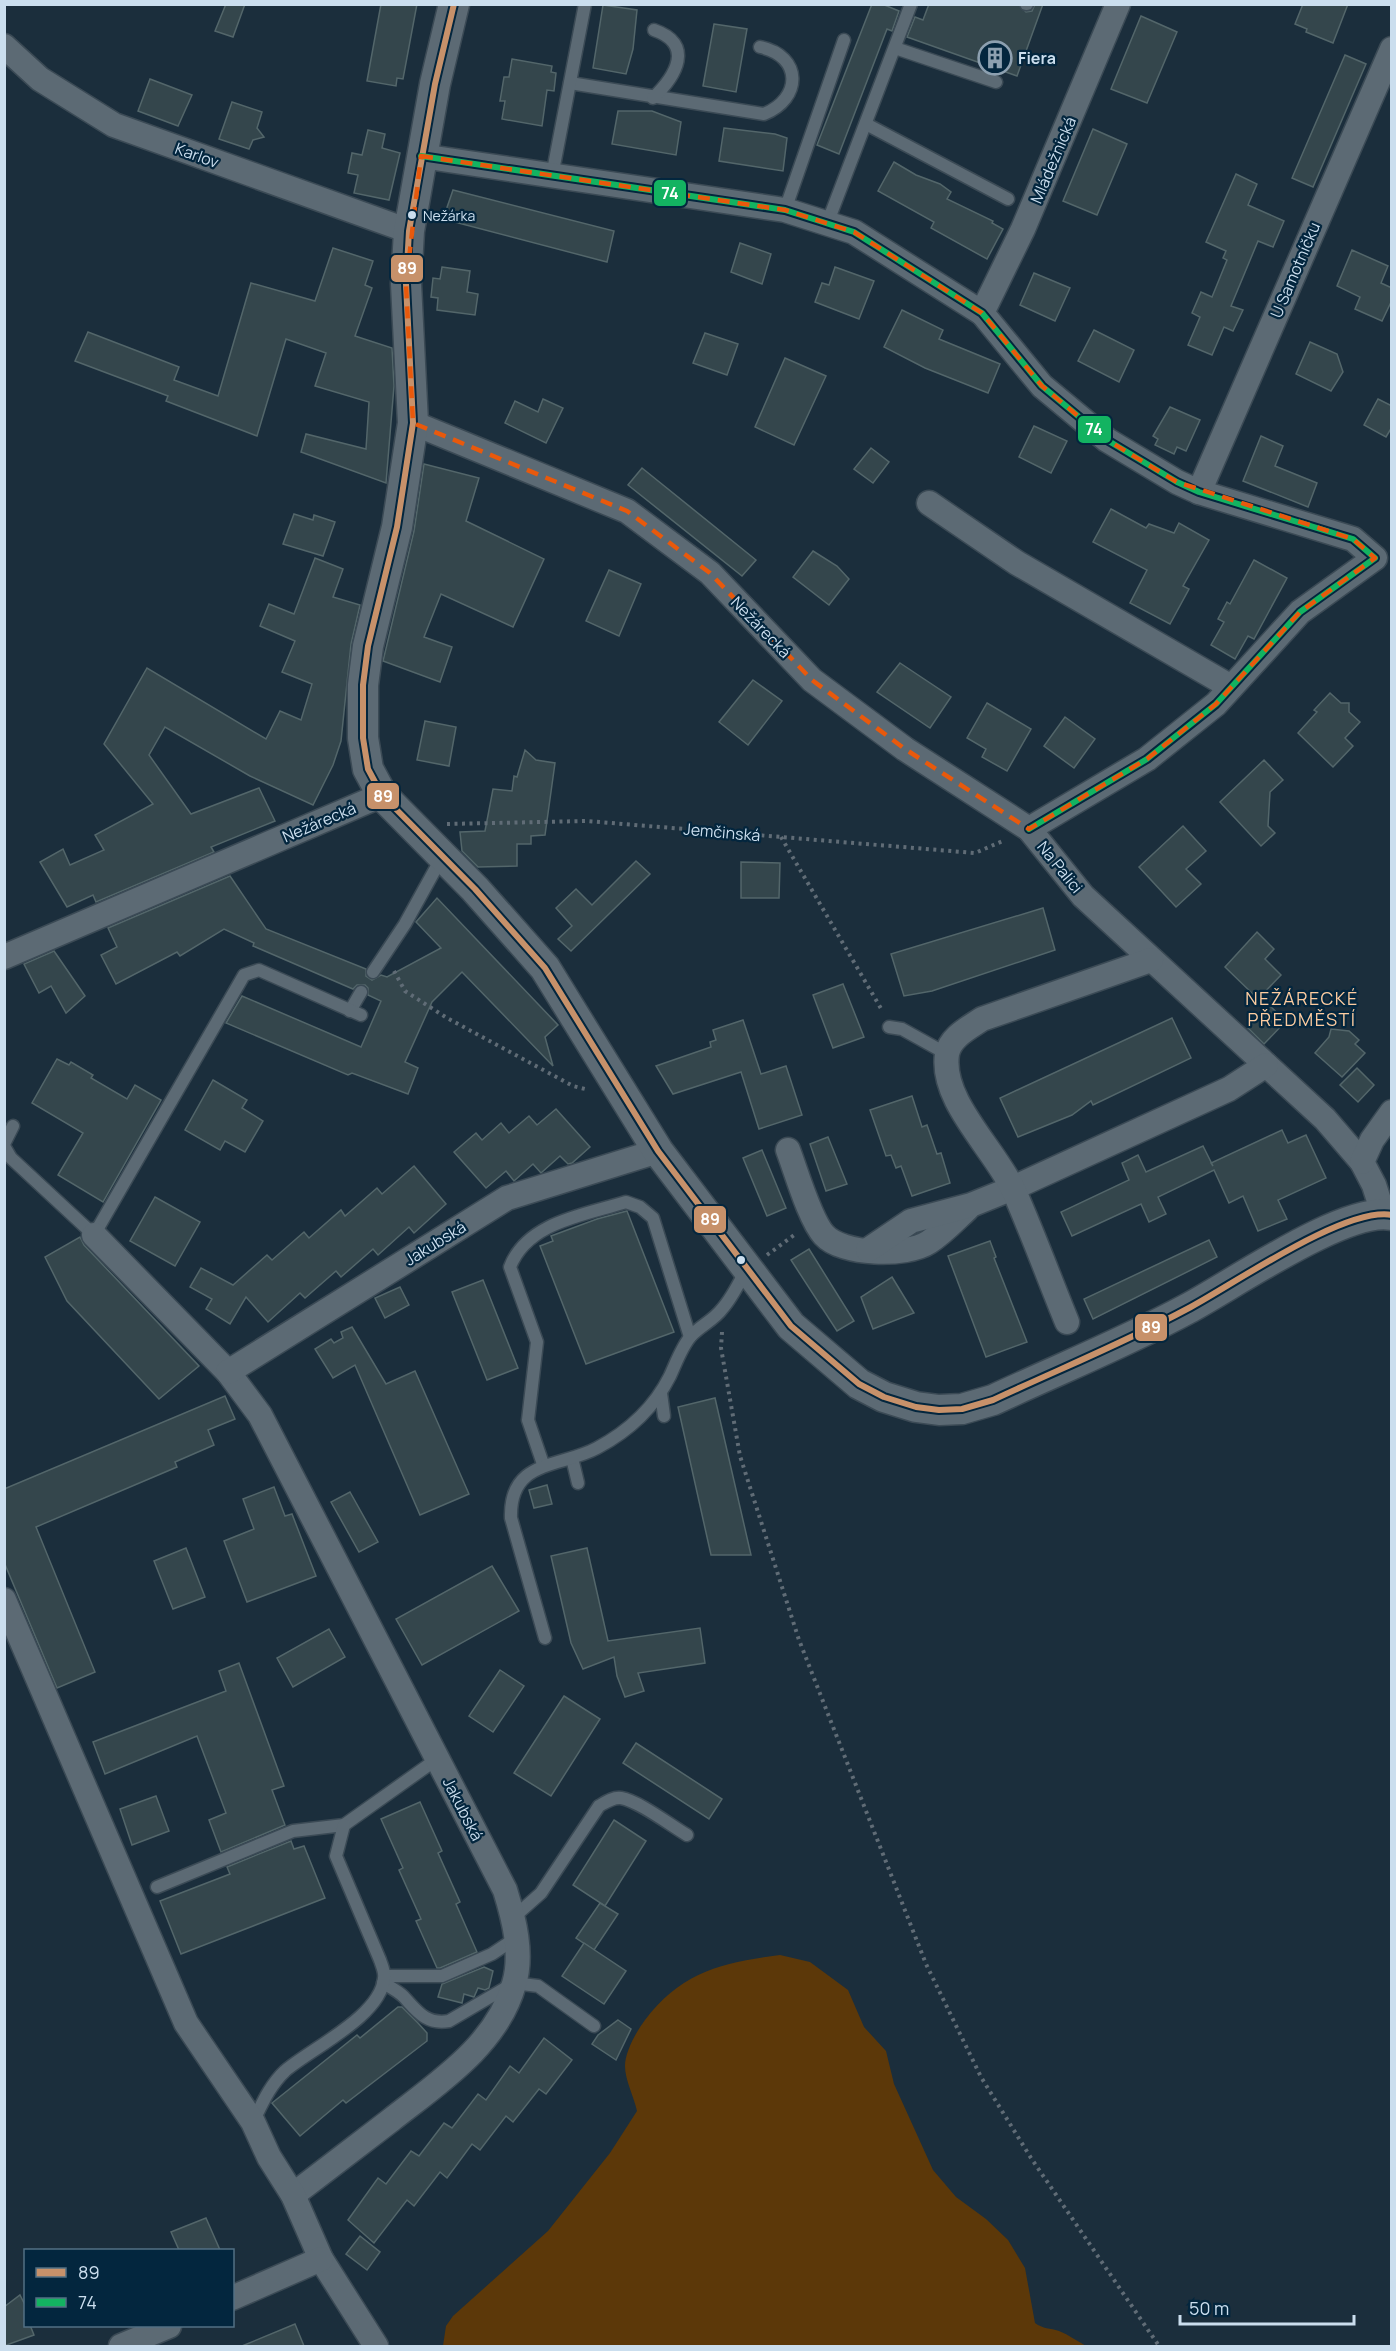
<svg xmlns="http://www.w3.org/2000/svg" width="1396" height="2351" font-family="Manrope,sans-serif">
<rect width="100%" height="100%" fill="#1b2e3c"/>
<!-- green -->
<path fill="#5c3809" d="M 780,1955 L 810,1962 L 848,1990 L 864,2027 L 886,2051 L 894,2084 L 933,2170 L 956,2197 L 986,2219 L 1008,2240 L 1025,2268 L 1035,2323 C 1043,2329 1050,2328 1059,2331 C 1069,2335 1077,2341 1086,2346 L 443,2346 L 446,2326 L 453,2316 L 548,2231 L 610,2153 L 637,2111 C 634,2097 625,2080 625,2066 C 625,2052 636,2032 645,2020 C 681,1972 723,1962 780,1955 Z"/>
<!-- building -->
<g fill="#34464c" stroke="#53666a" stroke-width="1.5">
<polygon points="226,4 245,4 233,37 215,31"/>
<polygon points="381,4 417,4 403,79 397,78 396,86 367,81"/>
<polygon points="872,4 882,4 899,11 892,31 887,29 839,154 817,145"/>
<polygon points="929,4 1018,4 1026,12 1032,11 1035,4 1043,4 1017,76 907,37 915,17 923,20"/>
<polygon points="1303,4 1348,4 1333,43 1306,32 1307,29 1295,24"/>
<polygon points="603,5 637,10 633,49 626,74 593,68"/>
<polygon points="1141,16 1177,32 1147,103 1111,89"/>
<polygon points="714,24 747,29 736,92 703,86"/>
<polygon points="1345,55 1366,64 1313,187 1292,178"/>
<polygon points="512,59 552,66 551,72 556,73 554,91 547,90 542,126 502,119 505,101 500,101 504,77 509,77"/>
<polygon points="150,79 192,95 178,126 138,111"/>
<polygon points="232,102 262,112 257,128 264,137 253,140 249,149 219,139"/>
<polygon points="618,111 652,111 681,122 676,155 612,144"/>
<polygon points="724,128 775,134 787,138 783,171 719,161"/>
<polygon points="1093,129 1127,144 1097,215 1063,201"/>
<polygon points="368,130 385,134 382,148 400,153 389,200 354,193 358,175 348,173 352,153 362,155"/>
<polygon points="894,162 916,175 940,184 951,192 947,199 993,221 992,223 1003,229 987,259 931,228 934,222 878,191"/>
<polygon points="1236,174 1257,184 1248,205 1284,221 1273,247 1258,241 1231,306 1243,310 1233,331 1224,327 1212,355 1188,345 1200,317 1192,313 1201,292 1212,297 1227,260 1223,258 1226,251 1206,242"/>
<polygon points="453,190 614,231 607,262 443,219"/>
<polygon points="740,243 771,254 762,284 731,272"/>
<polygon points="333,248 373,261 365,285 372,288 355,336 392,348 394,386 386,483 301,452 306,434 366,449 369,402 315,386 326,353 286,339 257,436 166,401 168,396 75,361 88,332 179,367 174,380 218,396 251,283 315,301"/>
<polygon points="1352,250 1388,266 1381,283 1392,288 1392,300 1382,321 1355,309 1360,297 1337,286"/>
<polygon points="442,267 470,271 467,292 478,294 475,315 437,310 438,298 431,297 433,278 440,279"/>
<polygon points="835,267 874,281 859,319 815,302 822,283 829,285"/>
<polygon points="1034,273 1070,288 1055,321 1020,305"/>
<polygon points="902,310 943,330 939,339 1000,364 988,393 925,368 884,347"/>
<polygon points="1094,330 1134,350 1119,382 1078,361"/>
<polygon points="705,333 738,344 727,375 693,363"/>
<polygon points="1310,342 1337,354 1343,372 1331,391 1296,374"/>
<polygon points="785,358 826,376 794,445 755,427"/>
<polygon points="543,399 563,408 546,443 505,423 515,401 538,412"/>
<polygon points="1378,399 1392,406 1392,427 1386,437 1364,425"/>
<polygon points="1170,407 1200,420 1186,451 1177,447 1174,454 1155,445 1158,439 1153,436"/>
<polygon points="1034,426 1067,441 1051,473 1019,457"/>
<polygon points="1261,436 1283,446 1275,466 1317,483 1308,507 1243,481"/>
<polygon points="871,448 889,462 873,483 854,469"/>
<polygon points="424,464 479,478 466,521 544,559 513,627 441,594 424,637 452,647 440,682 383,661 414,531"/>
<polygon points="642,468 756,560 742,576 628,485"/>
<polygon points="1111,509 1146,528 1149,524 1174,533 1179,523 1209,540 1183,586 1189,589 1170,624 1130,603 1147,570 1093,542"/>
<polygon points="294,514 313,520 314,515 335,522 323,556 283,544"/>
<polygon points="813,551 837,566 849,579 829,605 793,577"/>
<polygon points="315,558 343,569 333,597 360,605 351,644 341,741 333,765 313,805 250,776 165,727 149,755 191,814 259,788 275,821 211,847 214,852 96,902 93,895 67,907 40,862 63,849 70,865 104,850 95,835 153,804 104,744 147,668 266,739 280,711 301,720 312,684 282,672 295,641 260,626 269,604 294,614"/>
<polygon points="1254,560 1287,578 1254,639 1248,636 1235,659 1211,645 1224,622 1218,619 1227,602 1230,604"/>
<polygon points="609,570 641,584 619,636 586,621"/>
<polygon points="900,663 951,697 930,728 877,692"/>
<polygon points="753,680 782,701 748,745 719,722"/>
<polygon points="1330,693 1341,703 1349,703 1349,712 1360,722 1345,738 1353,746 1333,767 1298,733 1317,712 1314,710"/>
<polygon points="987,703 1031,729 1007,771 982,757 986,749 967,738"/>
<polygon points="1065,717 1095,739 1074,768 1044,746"/>
<polygon points="425,721 456,727 449,766 417,760"/>
<polygon points="525,750 536,760 555,763 545,835 531,836 531,844 517,844 517,866 478,867 462,851 460,832 485,831 493,789 512,791 514,776 517,777"/>
<polygon points="1264,760 1283,780 1270,792 1268,826 1275,833 1261,846 1220,802"/>
<polygon points="1183,826 1206,851 1186,869 1201,884 1176,907 1139,867"/>
<polygon points="636,861 650,874 571,951 558,939 572,926 556,908 576,889 592,905"/>
<polygon points="741,862 780,863 779,898 741,898"/>
<polygon points="230,876 266,929 366,969 366,976 372,980 381,975 387,977 441,948 416,922 437,898 558,1025 545,1037 553,1066 462,972 432,1002 405,1062 418,1068 408,1094 352,1073 348,1075 226,1023 242,996 361,1047 381,1001 368,995 368,988 365,985 357,985 353,989 253,946 254,943 224,929 180,956 177,952 116,984 101,955 117,947 108,928"/>
<polygon points="1043,908 1055,950 932,991 904,996 891,954"/>
<polygon points="1257,932 1274,949 1265,959 1281,975 1258,999 1225,967"/>
<polygon points="54,951 85,996 66,1013 51,986 39,993 24,964"/>
<polygon points="843,984 864,1037 833,1048 813,995"/>
<polygon points="1269,1005 1286,1021 1264,1044 1248,1028"/>
<polygon points="1172,1018 1191,1058 1093,1105 1091,1101 1072,1115 1018,1137 1000,1098"/>
<polygon points="743,1020 761,1074 786,1066 802,1115 759,1129 741,1072 673,1094 656,1066 711,1047 710,1042 716,1040 713,1030"/>
<polygon points="1331,1029 1349,1031 1359,1040 1355,1044 1365,1053 1342,1077 1315,1053 1329,1037"/>
<polygon points="57,1059 69,1065 71,1062 93,1075 91,1078 127,1099 135,1085 161,1100 103,1202 58,1175 83,1133 32,1103"/>
<polygon points="1357,1068 1374,1085 1358,1102 1340,1085"/>
<polygon points="213,1080 247,1100 242,1108 263,1121 245,1152 225,1141 220,1150 185,1130"/>
<polygon points="912,1096 922,1127 927,1125 937,1154 941,1153 950,1183 912,1196 901,1166 896,1168 891,1155 886,1156 870,1110"/>
<polygon points="556,1109 590,1147 572,1163 568,1164 560,1156 541,1173 533,1164 514,1181 506,1171 486,1188 454,1152 476,1133 482,1140 501,1123 509,1133 529,1116 537,1125"/>
<polygon points="1282,1130 1288,1143 1306,1135 1326,1178 1278,1200 1287,1219 1258,1231 1243,1196 1229,1203 1214,1170 1158,1197 1166,1214 1149,1222 1141,1204 1072,1236 1061,1212 1129,1180 1122,1163 1138,1155 1146,1172 1203,1146 1213,1166 1211,1163"/>
<polygon points="828,1137 847,1184 826,1191 810,1144"/>
<polygon points="762,1150 786,1208 767,1216 743,1158"/>
<polygon points="414,1166 446,1204 414,1233 409,1227 378,1255 373,1249 341,1277 336,1271 305,1298 300,1293 268,1322 246,1297 230,1324 206,1309 212,1299 190,1287 201,1268 233,1285 267,1255 272,1260 304,1232 309,1238 341,1210 345,1216 377,1188 382,1194"/>
<polygon points="155,1197 200,1222 175,1266 130,1241"/>
<polygon points="627,1211 674,1332 586,1364 540,1246 553,1241 551,1236 597,1219"/>
<polygon points="80,1237 84,1245 199,1366 159,1399 67,1301 45,1257"/>
<polygon points="1209,1240 1217,1257 1093,1319 1084,1299"/>
<polygon points="990,1241 996,1257 994,1258 1027,1342 986,1357 948,1256"/>
<polygon points="809,1249 854,1321 837,1331 791,1260"/>
<polygon points="892,1277 914,1313 873,1329 861,1297"/>
<polygon points="483,1280 518,1368 487,1380 452,1292"/>
<polygon points="400,1287 409,1305 385,1318 375,1298"/>
<polygon points="352,1327 386,1384 415,1371 469,1494 420,1515 355,1365 333,1378 315,1349 331,1339 334,1343 343,1338 341,1332"/>
<polygon points="225,1396 235,1419 208,1430 214,1445 175,1462 177,1467 36,1527 95,1672 57,1688 4,1562 4,1489"/>
<polygon points="715,1398 751,1555 711,1555 678,1407"/>
<polygon points="547,1485 552,1504 534,1508 529,1490"/>
<polygon points="274,1487 285,1516 292,1514 316,1576 247,1602 224,1541 254,1529 243,1499"/>
<polygon points="350,1492 378,1542 359,1552 331,1502"/>
<polygon points="186,1548 205,1597 173,1609 154,1561"/>
<polygon points="587,1548 608,1641 700,1628 705,1663 638,1673 644,1691 625,1697 617,1676 614,1657 583,1669 571,1643 551,1556"/>
<polygon points="492,1566 519,1611 422,1665 396,1619"/>
<polygon points="329,1629 345,1657 293,1687 277,1658"/>
<polygon points="239,1663 284,1786 272,1790 285,1825 221,1852 209,1820 226,1813 197,1736 105,1774 93,1742 226,1691 219,1671"/>
<polygon points="500,1670 524,1686 493,1732 469,1716"/>
<polygon points="564,1696 600,1719 551,1796 514,1773"/>
<polygon points="636,1743 722,1799 709,1819 623,1763"/>
<polygon points="156,1796 169,1831 132,1845 120,1809"/>
<polygon points="420,1802 442,1851 438,1853 460,1902 456,1904 477,1952 440,1968 437,1968 416,1921 421,1919 399,1870 403,1868 381,1819"/>
<polygon points="614,1820 646,1841 605,1906 573,1885"/>
<polygon points="291,1841 294,1849 304,1846 325,1898 181,1954 160,1901 230,1874 227,1867"/>
<polygon points="600,1903 618,1914 594,1950 576,1938"/>
<polygon points="584,1943 626,1971 604,2004 562,1976"/>
<polygon points="484,1967 493,1971 489,1988 485,1990 478,1988 474,1997 464,1994 462,2003 438,1997 442,1984"/>
<polygon points="398,2007 402,2007 418,2023 427,2033 427,2041 346,2103 343,2100 300,2136 272,2103 357,2035 360,2038"/>
<polygon points="618,2020 631,2029 616,2060 592,2044 598,2035"/>
<polygon points="544,2038 572,2060 546,2094 539,2089 513,2122 506,2116 480,2150 472,2144 447,2178 440,2172 414,2206 407,2200 374,2243 348,2220 378,2178 386,2184 411,2151 419,2156 444,2123 452,2128 478,2094 486,2100 510,2066 519,2073"/>
<polygon points="206,2218 220,2250 179,2250 171,2232"/>
<polygon points="360,2236 380,2252 367,2270 346,2254"/>
<polygon points="20,2295 26,2307 26,2325 30,2325 34,2335 4,2346 4,2307"/>
<polygon points="295,2324 304,2346 242,2346"/>
</g>
<g fill="none" stroke-linecap="round" stroke-linejoin="round">
<defs>
<g id="service">
<polyline points="1026,4 1027,4"/>
<polyline points="895,48 996,82"/>
<path d="M 570,83 L 764,114 C 802,99 803,56 760,47"/>
<path d="M 653,98 C 676,76 695,44 654,30"/>
<polyline points="866,124 1008,199"/>
<polyline points="552,176 585,4"/>
<polyline points="785,210 844,40"/>
<polyline points="827,224 911,4"/>
<polyline points="373,972 405,924 442,857"/>
<polyline points="350,1011 361,992"/>
<polyline points="889,1027 902,1029 947,1054"/>
<polyline points="4,1144 13,1126"/>
<polyline points="4,1146 11,1158 94,1235 244,975 259,970 361,1015"/>
<polyline points="661,1393 664,1416"/>
<polyline points="572,1458 578,1483"/>
<path d="M 543,1464 L 528,1420 L 537,1342 L 510,1267 C 527,1222 585,1215 626,1202 L 640,1207 L 653,1218 L 690,1337"/>
<path d="M 545,1638 L 511,1518 C 509,1459 560,1468 597,1448 C 629,1431 654,1408 670,1376 C 676,1363 682,1346 691,1336 C 700,1326 714,1320 722,1309 C 732,1298 739,1283 746,1270"/>
<polyline points="157,1887 293,1831 344,1825 437,1759"/>
<path d="M 514,1917 L 541,1893 L 599,1806 C 606,1802 613,1797 621,1798 C 639,1801 670,1825 687,1835"/>
<polyline points="385,1976 442,1976 492,1954 516,1938"/>
<path d="M 383,1983 C 390,1987 398,1991 404,1997 C 417,2011 426,2025 449,2021 L 514,1983 L 538,1986 L 594,2026"/>
<path d="M 253,2122 C 262,2104 270,2085 285,2071 C 312,2048 381,2016 384,1978 C 385,1972 382,1966 380,1960 L 336,1856 L 344,1825"/>
</g>
<g id="minor">
<polyline points="4,46 40,79 114,125 409,231"/>
<polyline points="421,156 785,210 854,232 982,313 1042,386 1107,440 1177,482 1199,492 1353,539 1375,558 1300,612 1216,704 1147,759 1029,829"/>
<polyline points="982,313 1023,229 1118,4"/>
<polyline points="413,423 627,511 710,573 812,680 905,749 1029,829 1083,896 1325,1119 1362,1162 1374,1185 1383,1213"/>
<polyline points="1199,492 1392,49"/>
<polyline points="929,503 1017,563 1231,687"/>
<polyline points="4,957 382,795"/>
<path d="M 788,1150 C 796,1171 810,1220 824,1235 C 842,1255 906,1257 929,1242 C 943,1233 955,1220 967,1209"/>
<polyline points="1362,1162 1372,1140 1392,1112"/>
<path d="M 94,1235 L 228,1372 L 260,1415 L 505,1890 C 514,1919 523,1954 514,1984 C 497,2045 438,2083 391,2120 C 358,2145 326,2170 293,2195"/>
<polyline points="868,1250 911,1221 971,1205 1013,1188 1229,1089 1266,1065"/>
<path d="M 1067,1322 C 1049,1278 1033,1234 1014,1191 C 995,1149 940,1101 947,1054 C 950,1037 969,1028 982,1019 L 1151,960"/>
<polyline points="228,1372 507,1198 658,1151"/>
<polyline points="4,1600 186,2023 253,2122 269,2157 293,2195 321,2259 376,2346"/>
<polyline points="232,2298 321,2259"/>
<polyline points="121,2346 169,2326"/>
</g>
<path id="tertiary" d="M 454,4 L 435,84 L 409,231 L 406,284 L 413,423 L 397,527 L 368,646 L 363,685 L 363,738 L 368,769 L 382,795 L 475,889 L 545,968 L 658,1151 L 791,1326 L 859,1384 L 884,1397 L 916,1407 L 939,1410 L 962,1409 L 993,1400 C 1057,1370 1124,1343 1187,1309 C 1231,1286 1345,1206 1392,1215"/>
</defs>
<!-- service casing -->
<use href="#service" stroke="#3b4a55" stroke-width="15"/>
<!-- minor casing -->
<use href="#minor" stroke="#3b4a55" stroke-width="27"/>
<!-- tertiary casing -->
<use href="#tertiary" stroke="#3b4a55" stroke-width="33"/>
<!-- path -->
<g stroke="#606c76" stroke-width="4" stroke-dasharray="3 4.5" stroke-linecap="butt">
<polyline points="447,824 587,821 975,853 1005,840"/>
<polyline points="781,837 883,1012"/>
<polyline points="394,971 405,991 447,1018 573,1086 589,1090"/>
<polyline points="767,1255 797,1233"/>
<polyline points="722,1332 721,1348 740,1456 799,1640 926,1964 981,2077 1031,2158 1159,2346"/>
</g>
<!-- service -->
<use href="#service" stroke="#5c6a74" stroke-width="12"/>
<!-- minor -->
<use href="#minor" stroke="#5c6a74" stroke-width="24"/>
<!-- tertiary -->
<use href="#tertiary" stroke="#5c6a74" stroke-width="30"/>
<defs>
<path id="bus-1" d="M 454,4 L 435,84 L 409,231 L 406,284 L 413,423 L 397,527 L 368,646 L 363,685 L 363,738 L 368,769 L 382,795 L 475,889 L 545,968 L 658,1151 L 791,1326 L 859,1384 L 884,1397 L 916,1407 L 939,1410 L 962,1409 L 993,1400 C 1057,1370 1124,1343 1187,1309 C 1231,1286 1345,1206 1392,1215"/>
<polyline id="bus-2" points="421,156 785,210 854,232 982,313 1042,386 1107,440 1177,482 1199,492 1353,539 1375,558 1300,612 1216,704 1147,759 1029,829"/>
</defs>
<!-- bus-1 casing -->
<use href="#bus-1" stroke="#03263e" stroke-width="10"/>
<!-- bus-2 casing -->
<use href="#bus-2" stroke="#03263e" stroke-width="10"/>
<!-- bus-1 -->
<use href="#bus-1" stroke="#c7916a" stroke-width="6"/>
<!-- bus-2 -->
<use href="#bus-2" stroke="#13b361" stroke-width="6"/>
</g>
<!-- marked area -->
<path fill="none" stroke="#e8590c" stroke-width="4.5" stroke-dasharray="12 8" stroke-linejoin="round" d="M 421,156 L 785,210 L 854,232 L 982,313 L 1042,386 L 1107,440 L 1177,482 L 1353,539 L 1375,558 L 1300,612 L 1216,704 L 1147,759 L 1029,829 L 905,749 L 812,680 L 710,573 L 627,511 L 413,423 L 406,284 Z"/>
<!-- icons -->
<defs>
<symbol id="building-ring" viewBox="-11 -11 22 22"><circle r="9.5" fill="#03263e" stroke="#8da0b0" stroke-width="1.5"/><path d="M-4-6H4V6H1V3H-1V6H-4ZM-2.5-4.3h1.7v1.8h-1.7ZM.8-4.3h1.7v1.8H.8ZM-2.5-1h1.7V.8h-1.7ZM.8-1h1.7V.8H.8Z" fill="#8da0b0"/></symbol>
</defs>
<g fill-rule="evenodd">
<use href="#building-ring" x="976" y="39" width="38" height="38"/>
</g>
<!-- markers -->
<g fill="#cbdeee" stroke="#03263e" stroke-width="2">
<circle cx="412" cy="215" r="5"/>
<circle cx="741" cy="1260" r="5"/>
</g>
<g text-anchor="middle" dominant-baseline="central" stroke-width="4.5" stroke-linejoin="round" paint-order="stroke">
<!-- bus labels -->
<g font-size="14" fill="#cbdeee" stroke="#03263e" text-anchor="start">
<text x="423" y="215">Nežárka</text>
</g>
<!-- poi labels -->
<g font-size="16" font-weight="bold" fill="#cbdeee" stroke="#03263e" text-anchor="start">
<text x="1018" y="58">Fiera</text>
</g>
<!-- street labels -->
<g font-size="16" fill="#cbdeee" stroke="#03263e">
<text transform="translate(197 155) rotate(20)">Karlov</text>
<text transform="translate(1053 160) rotate(-67)">Mládežnická</text>
<text transform="translate(1295 270) rotate(-67)">U Samotníčku</text>
<text transform="translate(761 627) rotate(46)">Nežárecká</text>
<text transform="translate(319 822) rotate(-23)">Nežárecká</text>
<text transform="translate(722 832) rotate(5)">Jemčinská</text>
<text transform="translate(1060 867) rotate(51)">Na Palici</text>
<text transform="translate(435 1243) rotate(-32)">Jakubská</text>
<text transform="translate(463 1809) rotate(63)">Jakubská</text>
</g>
<!-- neighbourhood labels -->
<g font-size="18" letter-spacing="1.5" fill="#fdcca0" stroke="#03263e">
<text x="1302" y="998">NEŽÁRECKÉ<tspan x="1302" dy="21">PŘEDMĚSTÍ</tspan></text>
</g>
</g>
<g stroke="#03263e" stroke-width="2">
<rect x="653" y="179" width="34" height="28" rx="6" fill="#13b361"/>
<rect x="390" y="254" width="34" height="29" rx="6" fill="#c7916a"/>
<rect x="1077" y="415" width="35" height="29" rx="6" fill="#13b361"/>
<rect x="366" y="782" width="34" height="28" rx="6" fill="#c7916a"/>
<rect x="693" y="1205" width="34" height="29" rx="6" fill="#c7916a"/>
<rect x="1134" y="1313" width="34" height="29" rx="6" fill="#c7916a"/>
</g>
<g font-size="16" text-anchor="middle" font-weight="bold" fill="#fff">
<text x="670" y="199">74</text>
<text x="407" y="274">89</text>
<text x="1094" y="435">74</text>
<text x="383" y="802">89</text>
<text x="710" y="1225">89</text>
<text x="1151" y="1333">89</text>
</g>
<!-- border -->
<rect width="1396" height="2351" fill="none" stroke="#cbdeee" stroke-width="12"/>
<!-- legend -->
<rect x="24" y="2249" width="210" height="78" fill="#03263e" stroke="#537084" stroke-width="1.5"/>
<rect x="36" y="2268" width="30" height="9" fill="#c7916a" stroke="#537084" stroke-width="1.5"/>
<text x="78" y="2279" font-size="18" fill="#cbdeee">89</text>
<rect x="36" y="2298" width="30" height="9" fill="#13b361" stroke="#537084" stroke-width="1.5"/>
<text x="78" y="2309" font-size="18" fill="#cbdeee">74</text>
<!-- scale -->
<path d="M1180 2315v9h174v-9" fill="none" stroke="#cbdeee" stroke-width="3"/>
<text x="1189" y="2315" font-size="18" fill="#cbdeee" stroke="#03263e" stroke-width="4.5" paint-order="stroke">50 m</text>
</svg>
